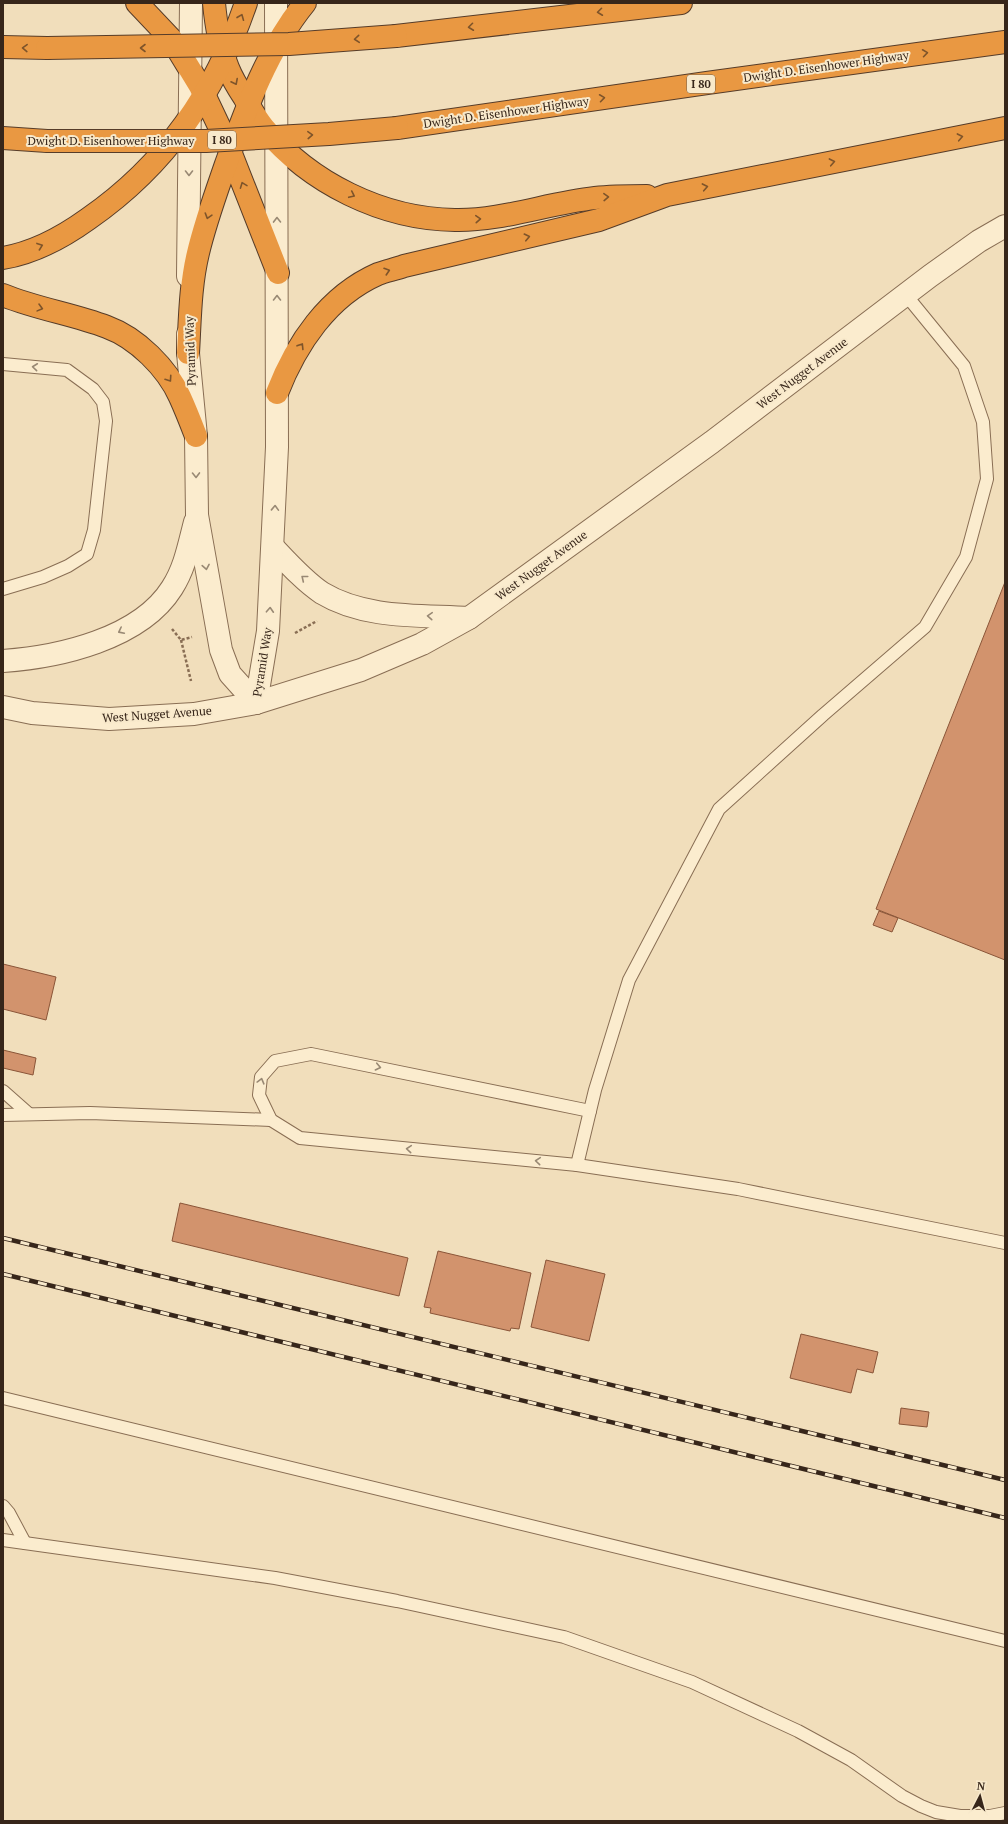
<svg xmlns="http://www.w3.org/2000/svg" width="1008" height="1824" font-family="'PT Serif',serif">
<rect width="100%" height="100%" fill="#f1debb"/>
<!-- building -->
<g fill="#d2936d" stroke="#8a5538">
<polygon points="1005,582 1005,960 876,909"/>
<polygon points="879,911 898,918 892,932 873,925"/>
<polygon points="3,964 56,977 46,1020 3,1009"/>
<polygon points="3,1050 36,1058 33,1075 3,1068"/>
<polygon points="180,1203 408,1258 399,1296 172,1241"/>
<polygon points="438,1251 531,1273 519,1329 511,1328 510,1331 430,1313 431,1308 424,1307"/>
<polygon points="546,1260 605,1274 589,1341 531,1327"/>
<polygon points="801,1334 878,1352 873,1373 857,1369 851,1393 790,1378"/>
<polygon points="901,1408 929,1412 927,1427 899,1424"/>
</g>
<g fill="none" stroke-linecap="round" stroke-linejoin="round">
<defs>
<g id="service">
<polyline points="3,364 67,370 93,389 103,402 106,421 94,530 87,554 68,566 43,577 3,589"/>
<polyline points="3,1091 29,1114"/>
<polyline points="590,1111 311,1054 275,1061 261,1077 259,1095 271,1120 300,1138 577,1165 738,1189 1005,1243"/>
<polyline points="3,1115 90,1113 271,1120"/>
<polyline points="577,1165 595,1090 629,980 719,809 823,715 925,627 966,557 987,479 983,422 964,366 906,295"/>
<polyline points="3,1398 1005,1641"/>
<polyline points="3,1506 9,1513 25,1543"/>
<polyline points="3,1540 275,1578 397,1601 564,1637 692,1682 798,1731 851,1760 902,1796 921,1806 936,1812 960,1816 990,1816 1005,1813"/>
</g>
<g id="tertiary">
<polyline points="188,276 191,3"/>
<polyline points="188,334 188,353 196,436 197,515 221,650 230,674 256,703"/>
<path d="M 273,547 C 288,563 304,581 322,593 C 365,619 420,615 469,618"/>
<path d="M 3,661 C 59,657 140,639 172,588 C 185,568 189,545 195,522"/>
<polyline points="256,703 268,631 277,447 276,3"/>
<polyline points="3,707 32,713 109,719 194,714 256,703 361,670 422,644 469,618 712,442 930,276 979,241 1005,226"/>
</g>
<g id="motorway">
<polyline points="137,3 172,40 200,86 226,141 278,273"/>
<path d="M 214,3 C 216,25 220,48 228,68 C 232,78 238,88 244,97 C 250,107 256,119 264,128 C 310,183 382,219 455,220 C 502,221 548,203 595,198 C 612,196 630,196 647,196"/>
<polyline points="396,36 681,3"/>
<polyline points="3,47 47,48"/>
<polyline points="397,128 707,83 1005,42"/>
<polyline points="3,138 47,141"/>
<path d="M 3,258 C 33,253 63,237 88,219 C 166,165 215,93 246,3"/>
<path d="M 3,295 C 37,309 73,314 107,327 C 137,338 167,368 180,397 C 186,410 191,423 196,436"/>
<path d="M 188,353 C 190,320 190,286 198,253 C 205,223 216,193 226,164 C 246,109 268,48 305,3"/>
<path d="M 277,393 C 296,344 328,296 378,274 C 386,271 396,269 404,266 L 599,220 L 667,195 L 1005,128"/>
</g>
</defs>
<!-- service casing -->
<use href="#service" stroke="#896e54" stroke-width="14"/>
<!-- tertiary casing -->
<use href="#tertiary" stroke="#896e54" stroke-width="24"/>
<!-- motorway casing -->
<use href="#motorway" stroke="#563c29" stroke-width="24"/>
<!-- path -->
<g stroke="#896e54" stroke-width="2.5" stroke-dasharray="3 2" stroke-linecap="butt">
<polyline points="172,629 181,640 192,637"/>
<polyline points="295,633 317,621"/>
<polyline points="181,640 191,681"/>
</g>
<!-- service -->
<use href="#service" stroke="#fbecce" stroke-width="12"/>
<!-- tertiary -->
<use href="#tertiary" stroke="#fbecce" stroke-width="22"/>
<!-- motorway -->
<use href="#motorway" stroke="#e99842" stroke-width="22"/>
<defs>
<g id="rail">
<polyline points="3,1238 1005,1480"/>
<polyline points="3,1274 1005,1518"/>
</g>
</defs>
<!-- rail casing -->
<use href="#rail" stroke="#37261a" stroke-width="4.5"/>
<!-- rail -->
<use href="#rail" stroke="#f8e9cb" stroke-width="3" stroke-dasharray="9" stroke-linecap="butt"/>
<defs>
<g id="motorway-bridge">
<polyline points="47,48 289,44 396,36"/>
<polyline points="47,141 206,141 329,134 397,128"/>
</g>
</defs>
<!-- motorway-bridge casing -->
<use href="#motorway-bridge" stroke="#563c29" stroke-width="24" stroke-linecap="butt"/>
<!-- motorway-bridge -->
<use href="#motorway-bridge" stroke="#e99842" stroke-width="22"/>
</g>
<!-- one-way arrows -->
<defs><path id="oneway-chevron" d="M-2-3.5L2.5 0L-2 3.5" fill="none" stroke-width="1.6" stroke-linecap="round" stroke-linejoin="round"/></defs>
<g stroke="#7e542a">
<use href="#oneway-chevron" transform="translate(600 12) rotate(173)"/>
<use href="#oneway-chevron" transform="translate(241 17) rotate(-68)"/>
<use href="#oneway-chevron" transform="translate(471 27) rotate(173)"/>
<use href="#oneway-chevron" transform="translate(357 39) rotate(175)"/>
<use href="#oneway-chevron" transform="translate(25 48) rotate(-178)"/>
<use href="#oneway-chevron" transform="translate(143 48) rotate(180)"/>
<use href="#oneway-chevron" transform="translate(925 53) rotate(-8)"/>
<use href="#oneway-chevron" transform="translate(235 82) rotate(63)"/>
<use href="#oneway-chevron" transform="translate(602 98) rotate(-8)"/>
<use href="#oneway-chevron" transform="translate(310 135) rotate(-3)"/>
<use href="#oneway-chevron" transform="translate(960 137) rotate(-11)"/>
<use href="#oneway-chevron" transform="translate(832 162) rotate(-11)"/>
<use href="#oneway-chevron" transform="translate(243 185) rotate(-111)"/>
<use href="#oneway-chevron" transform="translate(705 187) rotate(-11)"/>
<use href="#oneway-chevron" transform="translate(352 195) rotate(25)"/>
<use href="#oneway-chevron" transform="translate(606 197) rotate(-2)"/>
<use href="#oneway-chevron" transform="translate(208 216) rotate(107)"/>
<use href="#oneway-chevron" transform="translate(478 219) rotate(-4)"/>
<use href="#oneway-chevron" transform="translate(527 237) rotate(-13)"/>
<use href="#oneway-chevron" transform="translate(40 246) rotate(-20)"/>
<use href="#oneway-chevron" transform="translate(387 271) rotate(-18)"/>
<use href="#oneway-chevron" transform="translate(40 308) rotate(15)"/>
<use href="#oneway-chevron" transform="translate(301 346) rotate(-58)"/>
<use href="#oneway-chevron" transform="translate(169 379) rotate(56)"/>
</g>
<g stroke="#998974">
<use href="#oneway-chevron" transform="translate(189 173) rotate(90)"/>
<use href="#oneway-chevron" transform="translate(277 220) rotate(-91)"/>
<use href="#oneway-chevron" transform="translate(277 298) rotate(-90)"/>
<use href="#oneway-chevron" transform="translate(35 367) rotate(-174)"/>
<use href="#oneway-chevron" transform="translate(196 475) rotate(89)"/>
<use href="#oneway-chevron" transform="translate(275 508) rotate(-88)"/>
<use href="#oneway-chevron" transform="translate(206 567) rotate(80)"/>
<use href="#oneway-chevron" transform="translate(304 578) rotate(-141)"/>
<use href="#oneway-chevron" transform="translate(270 610) rotate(-87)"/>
<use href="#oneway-chevron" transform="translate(430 616) rotate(-176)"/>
<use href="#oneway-chevron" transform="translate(121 631) rotate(153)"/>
<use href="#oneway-chevron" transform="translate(378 1067) rotate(12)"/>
<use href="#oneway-chevron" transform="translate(261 1081) rotate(-75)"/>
<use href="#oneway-chevron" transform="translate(409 1149) rotate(-175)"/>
<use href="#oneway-chevron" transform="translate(538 1161) rotate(-175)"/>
</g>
<g text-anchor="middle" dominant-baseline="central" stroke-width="4" stroke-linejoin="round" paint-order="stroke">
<!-- shield labels -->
<g fill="#f8e9cb" stroke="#71604f" stroke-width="1">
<rect x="687" y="75" width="28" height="18" rx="3"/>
<rect x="208" y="131" width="28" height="18" rx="3"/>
</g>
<g font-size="11" font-weight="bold" fill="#37261a">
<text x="701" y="84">I 80</text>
<text x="222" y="140">I 80</text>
</g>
<!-- street labels -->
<g font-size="12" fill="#37261a" stroke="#f8e9cb">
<text transform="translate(826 66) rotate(-8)">Dwight D. Eisenhower Highway</text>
<text transform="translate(506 112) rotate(-8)">Dwight D. Eisenhower Highway</text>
<text x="111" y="140">Dwight D. Eisenhower Highway</text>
<text transform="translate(190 351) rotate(-92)">Pyramid Way</text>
<text transform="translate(802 373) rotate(-37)">West Nugget Avenue</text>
<text transform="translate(541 565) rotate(-36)">West Nugget Avenue</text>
<text transform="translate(262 662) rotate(-81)">Pyramid Way</text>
<text transform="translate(157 714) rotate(-4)">West Nugget Avenue</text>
</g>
</g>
<!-- border -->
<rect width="1008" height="1824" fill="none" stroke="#37261a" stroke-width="8"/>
<!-- north arrow -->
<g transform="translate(980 1796) rotate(6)" stroke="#f8e9cb" stroke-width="3" paint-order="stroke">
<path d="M0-3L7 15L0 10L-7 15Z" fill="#37261a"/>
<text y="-6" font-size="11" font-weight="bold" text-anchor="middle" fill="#37261a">N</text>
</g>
</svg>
